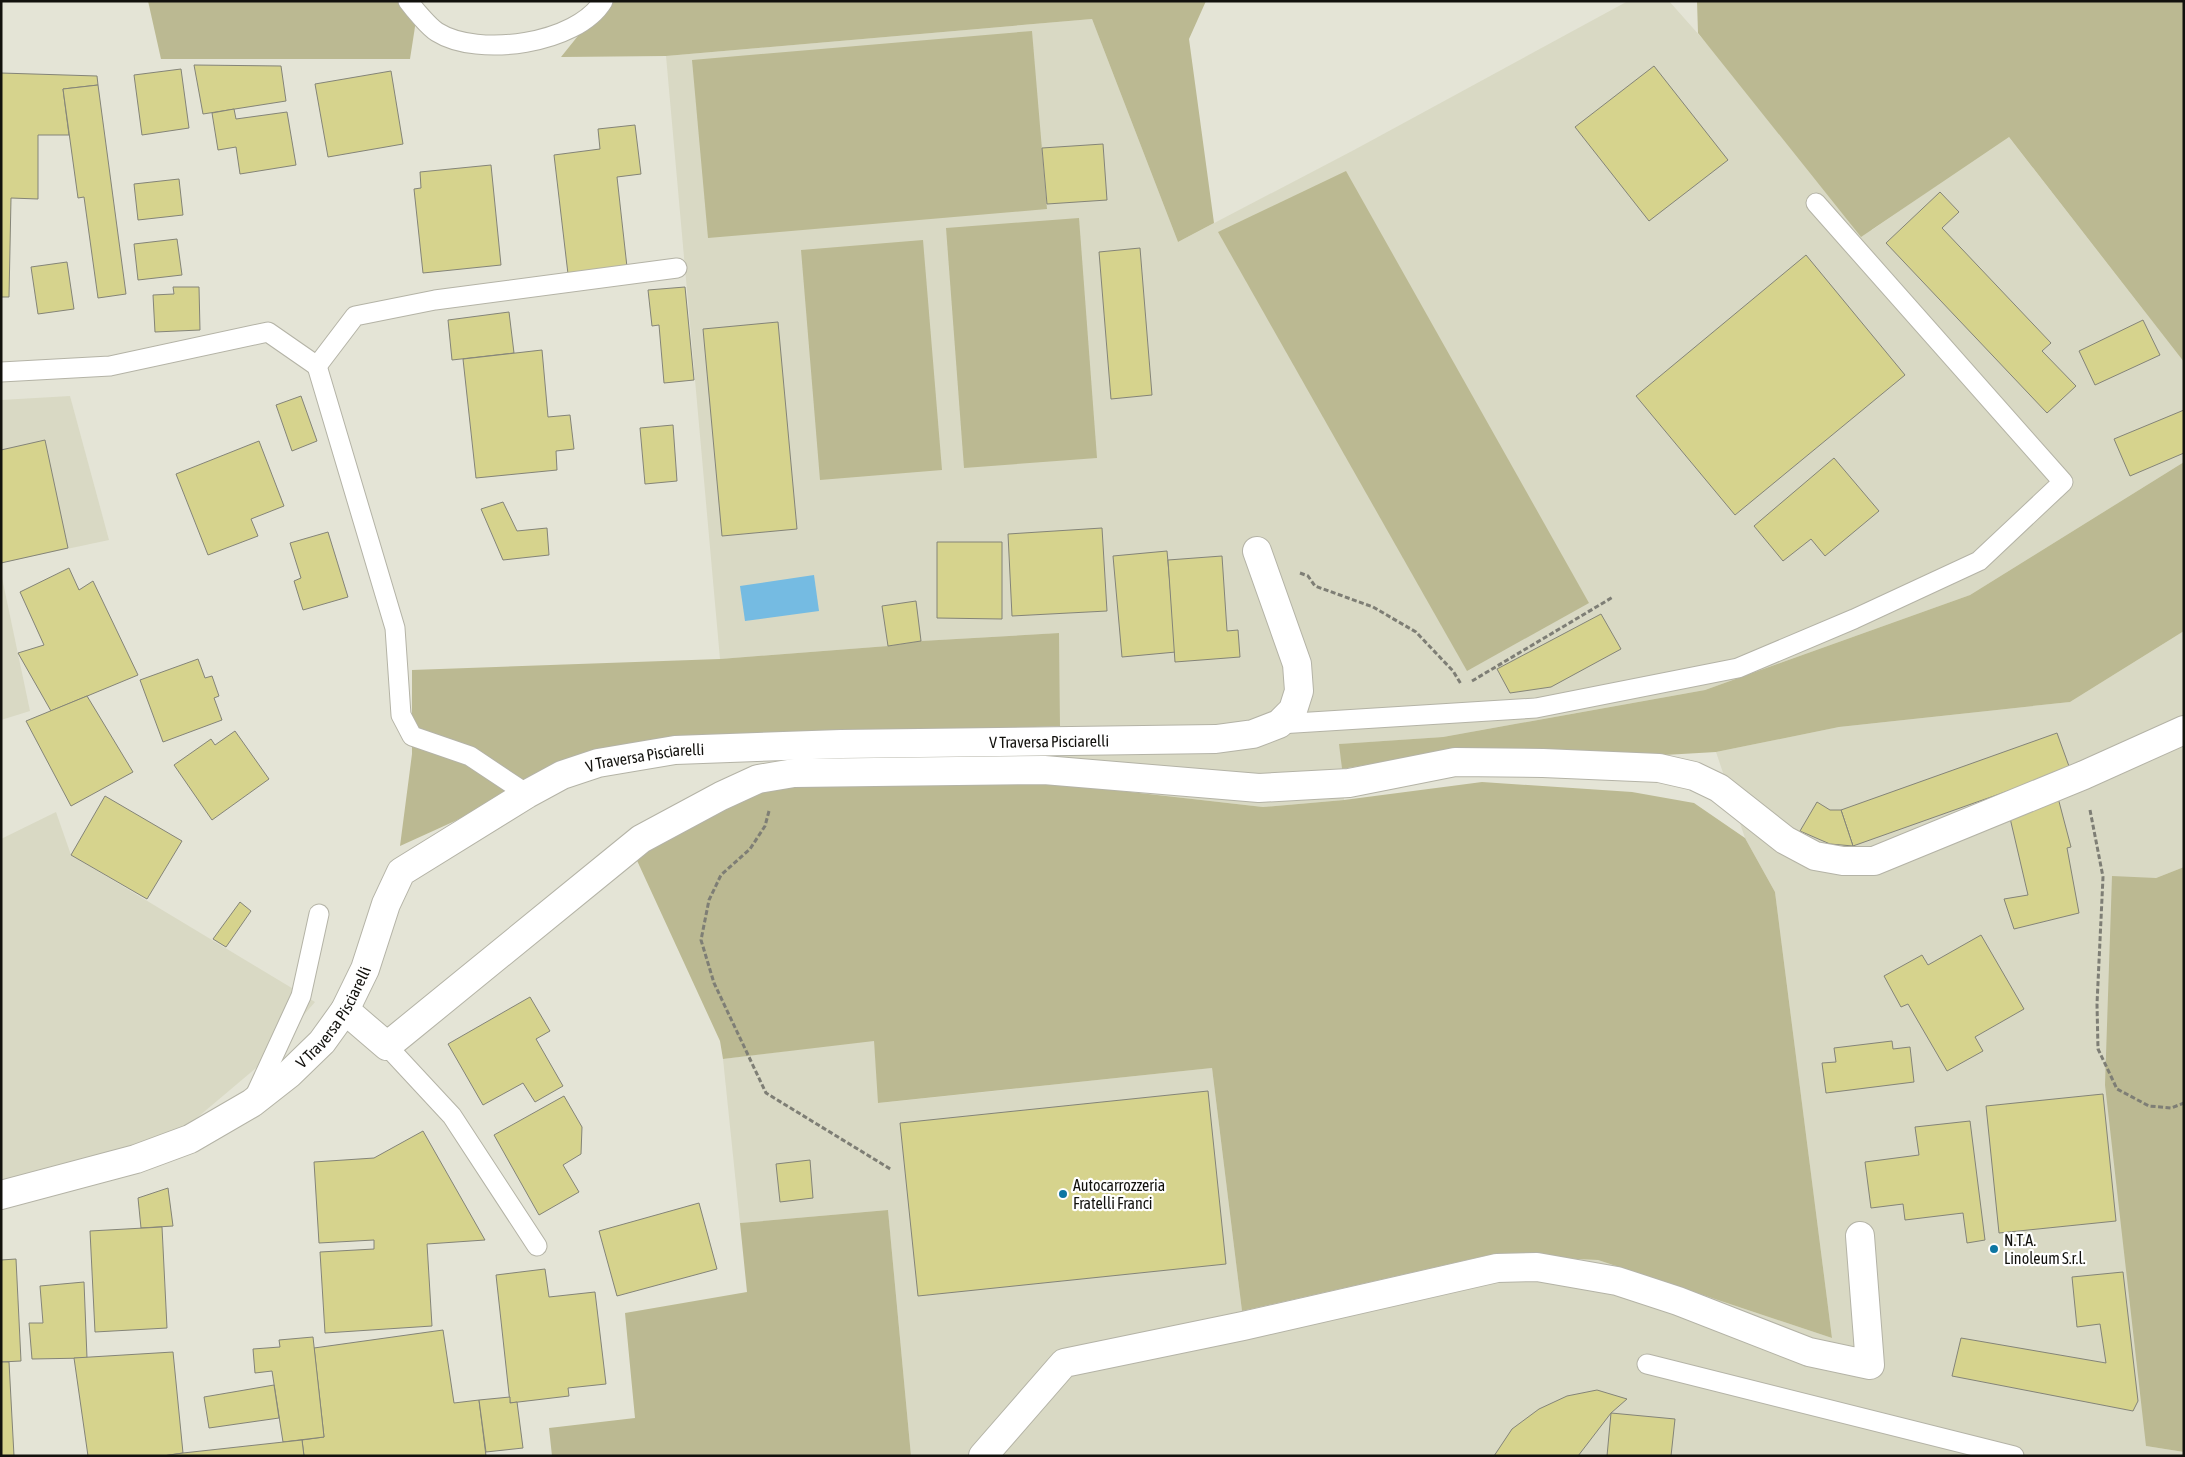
<svg xmlns="http://www.w3.org/2000/svg" width="2185" height="1457" font-family="'Asap Condensed',sans-serif">
<rect width="100%" height="100%" fill="#e4e4d6"/>
<!-- built -->
<g fill="#d9d9c4">
<polygon points="1628,1 1669,1 1872,230 2008,136 2184,362 2184,462 1970,595 1705,690 1443,737 1340,744 1344,800 1263,807 1060,784 1059,633 921,641 888,646 720,659 666,56 1092,19 1178,242 1354,150"/>
<polygon points="70,396 109,540 1,563 1,400"/>
<polygon points="1,573 30,711 1,720"/>
<polygon points="2184,631 2184,867 2156,878 2143,878 2146,1446 2184,1452 2184,1456 911,1456 888,1210 740,1223 723,1059 874,1040 879,1103 1212,1068 1242,1311 1489,1255 1598,1260 1832,1338 1775,892 1745,838 1716,752 1839,727 2070,702"/>
<polygon points="56,812 71,855 315,1002 262,1063 179,1133 1,1186 1,839"/>
</g>
<!-- green -->
<g fill="#bbb992">
<polygon points="148,1 419,1 410,59 161,59"/>
<polygon points="606,1 1206,1 1189,39 1214,223 1178,242 1092,19 666,56 561,57"/>
<polygon points="1697,1 2184,1 2184,362 2009,137 1861,237 1698,33"/>
<polygon points="1032,31 1047,209 708,238 692,60"/>
<polygon points="1346,171 1589,603 1467,671 1218,232"/>
<polygon points="1079,218 1097,458 964,468 946,228"/>
<polygon points="923,240 942,470 820,480 801,250"/>
<polygon points="2184,462 2184,631 2070,702 1839,727 1716,752 1647,756 1459,749 1342,769 1339,744 1443,737 1705,690 1970,595"/>
<polygon points="1059,633 1060,726 650,742 580,757 455,821 400,846 412,754 412,670 720,659 888,646 921,641"/>
<polygon points="1482,782 1632,792 1694,803 1745,838 1775,892 1832,1338 1598,1260 1489,1255 1242,1311 1212,1068 878,1103 874,1041 723,1059 720,1041 634,854 742,794 794,785 1060,784 1263,807 1344,800"/>
<polygon points="2184,867 2184,1452 2146,1446 2105,1085 2112,876 2156,878"/>
<polygon points="888,1210 911,1456 552,1456 549,1428 635,1418 625,1313 747,1292 740,1223"/>
</g>
<!-- water -->
<polygon fill="#75bbe2" points="814,575 819,611 745,621 740,586"/>
<!-- building -->
<g fill="#d6d38d" stroke="#848478">
<polygon points="194,65 281,66 286,101 203,114"/>
<polygon points="1654,66 1728,160 1649,221 1575,127"/>
<polygon points="181,69 189,128 142,135 134,75"/>
<polygon points="391,71 403,144 328,157 315,84"/>
<polygon points="1,73 97,76 98,85 63,89 69,135 38,135 38,199 11,198 9,297 1,297"/>
<polygon points="98,85 126,294 98,298 84,197 78,198 63,89"/>
<polygon points="234,109 236,119 287,112 296,165 240,174 236,147 218,150 212,113"/>
<polygon points="635,125 641,174 617,177 627,267 568,274 554,155 600,149 598,129"/>
<polygon points="1103,144 1107,200 1047,204 1042,148"/>
<polygon points="491,165 501,265 423,273 414,189 421,188 420,172"/>
<polygon points="179,179 183,215 138,220 134,184"/>
<polygon points="1940,192 1959,212 1942,228 2051,343 2042,351 2076,386 2047,413 1886,243"/>
<polygon points="177,239 182,275 138,280 134,244"/>
<polygon points="1140,248 1152,395 1111,399 1099,252"/>
<polygon points="1806,255 1905,375 1735,515 1636,396"/>
<polygon points="67,262 74,309 38,314 31,267"/>
<polygon points="173,287 199,287 200,330 155,332 153,295 174,294"/>
<polygon points="685,287 694,380 664,383 659,325 652,326 648,290"/>
<polygon points="509,312 514,353 452,360 448,320"/>
<polygon points="2143,320 2160,355 2095,385 2079,351"/>
<polygon points="778,322 797,529 722,536 703,329"/>
<polygon points="542,350 548,417 570,415 574,449 556,451 557,470 476,478 463,359"/>
<polygon points="301,396 317,441 292,451 276,405"/>
<polygon points="2184,410 2184,453 2130,476 2114,439"/>
<polygon points="673,425 677,481 645,484 640,428"/>
<polygon points="45,440 68,548 1,563 1,450"/>
<polygon points="259,441 284,506 251,519 258,536 208,555 176,474"/>
<polygon points="1834,458 1879,511 1825,556 1811,539 1783,561 1754,526"/>
<polygon points="503,502 517,531 547,528 549,555 503,560 481,509"/>
<polygon points="1102,528 1107,611 1012,616 1008,534"/>
<polygon points="328,532 348,597 303,610 294,581 301,578 290,543"/>
<polygon points="937,542 1002,542 1002,619 937,618"/>
<polygon points="1167,551 1176,652 1122,657 1113,556"/>
<polygon points="1222,556 1227,631 1238,630 1240,657 1175,662 1168,560"/>
<polygon points="69,568 79,590 93,581 138,675 51,711 18,653 44,645 20,592"/>
<polygon points="916,601 921,641 888,646 882,606"/>
<polygon points="1601,614 1621,649 1551,687 1510,693 1497,669"/>
<polygon points="198,659 205,678 212,676 219,696 214,698 222,720 163,742 140,680"/>
<polygon points="87,696 133,772 71,806 26,721"/>
<polygon points="235,731 269,779 212,820 174,765 211,739 215,745"/>
<polygon points="2057,733 2070,769 1853,846 1841,810"/>
<polygon points="2057,794 2071,847 2067,848 2079,913 2014,929 2004,899 2028,895 2010,818"/>
<polygon points="105,796 182,841 147,899 71,855"/>
<polygon points="1817,802 1830,810 1841,810 1853,846 1830,844 1800,831"/>
<polygon points="240,902 251,911 226,947 213,939"/>
<polygon points="1981,935 2024,1009 1975,1037 1983,1051 1947,1071 1908,1004 1901,1007 1884,976 1922,955 1928,965"/>
<polygon points="530,997 550,1031 536,1039 563,1086 535,1102 523,1083 483,1105 448,1044"/>
<polygon points="1892,1041 1893,1049 1910,1047 1914,1082 1826,1093 1822,1063 1836,1062 1834,1048"/>
<polygon points="1208,1091 1226,1264 918,1296 900,1123"/>
<polygon points="2103,1094 2116,1221 1999,1233 1986,1106"/>
<polygon points="564,1096 582,1127 581,1154 563,1165 579,1192 539,1215 494,1135"/>
<polygon points="1970,1121 1985,1240 1967,1243 1963,1213 1905,1220 1903,1204 1871,1208 1865,1162 1919,1155 1915,1127"/>
<polygon points="423,1131 485,1240 427,1244 432,1326 325,1333 320,1252 374,1249 374,1240 319,1243 314,1162 374,1158"/>
<polygon points="810,1160 813,1198 780,1202 776,1164"/>
<polygon points="168,1188 173,1226 141,1228 138,1198"/>
<polygon points="699,1203 717,1269 617,1296 599,1231"/>
<polygon points="162,1227 167,1328 95,1332 90,1231"/>
<polygon points="16,1259 21,1361 1,1362 1,1260"/>
<polygon points="545,1269 549,1297 595,1292 606,1384 568,1388 569,1396 510,1403 496,1275"/>
<polygon points="2123,1272 2138,1401 2133,1411 1952,1376 1961,1338 2106,1363 2100,1324 2077,1327 2072,1277"/>
<polygon points="84,1282 87,1358 32,1359 29,1323 43,1323 40,1286"/>
<polygon points="443,1330 454,1403 479,1400 486,1456 304,1456 302,1440 324,1437 314,1348"/>
<polygon points="313,1337 324,1437 283,1442 272,1371 255,1373 253,1349 280,1347 279,1340"/>
<polygon points="173,1352 183,1453 163,1456 88,1456 74,1358"/>
<polygon points="1,1362 9,1362 14,1456 1,1456"/>
<polygon points="274,1385 279,1418 209,1428 204,1397"/>
<polygon points="1597,1390 1627,1399 1611,1413 1578,1456 1494,1456 1512,1429 1539,1409 1567,1396"/>
<polygon points="510,1397 510,1403 517,1402 523,1448 486,1452 479,1400"/>
<polygon points="1611,1413 1675,1419 1671,1456 1607,1456"/>
<polygon points="302,1440 304,1456 163,1456 183,1453"/>
</g>
<g fill="none" stroke-linecap="round" stroke-linejoin="round">
<defs>
<g id="service">
<path d="M 408,1 C 414,9 429,27 437,32 C 478,58 577,44 603,1"/>
<polyline points="317,366 395,628 401,715 412,736 470,756 527,794"/>
<polyline points="1,372 110,366 268,332 317,366 355,316 435,300 677,268"/>
<polyline points="1279,724 1536,708 1738,668 1854,619 1979,561 2063,482 1816,203"/>
<polyline points="387,1046 452,1116 537,1246"/>
<polyline points="254,1098 301,996 319,914"/>
<polyline points="1647,1364 2014,1456"/>
</g>
<g id="minor">
<polyline points="345,1010 387,1046 641,839 721,796 758,779 794,773 1044,770 1259,788 1349,783 1455,762 1543,763 1659,768 1694,776 1719,788 1785,840 1815,856 1843,861 1874,861 2084,775 2184,730"/>
<path id="s1" d="M 1,1195 L 136,1159 L 190,1139 L 252,1103 L 289,1074 L 322,1042 L 345,1010 L 365,969 L 386,904 L 401,872 L 527,794 L 562,775 L 598,763 L 675,750 L 841,744 L 1216,739 L 1253,734 L 1279,724 L 1293,710 L 1299,691 L 1297,664 L 1257,551"/>
<polyline points="983,1456 1064,1363 1243,1326 1497,1268 1537,1267 1617,1281 1678,1301 1809,1352 1870,1365 1860,1236"/>
</g>
</defs>
<!-- service casing -->
<use href="#service" stroke="#b4b3a6" stroke-width="21"/>
<!-- minor casing -->
<use href="#minor" stroke="#b4b3a6" stroke-width="30"/>
<!-- path -->
<g stroke="#7e7e75" stroke-width="3" stroke-dasharray="5 2.5" stroke-linecap="butt">
<polyline points="1300,573 1308,576 1315,586 1373,607 1416,632 1453,671 1461,684"/>
<polyline points="1472,681 1613,597"/>
<polyline points="2090,810 2103,877 2097,1004 2098,1049 2117,1089 2149,1106 2171,1108 2184,1103"/>
<polyline points="769,811 765,826 750,849 721,875 709,900 701,940 714,983 766,1093 892,1170"/>
</g>
<!-- service -->
<use href="#service" stroke="#fff" stroke-width="19"/>
<!-- minor -->
<use href="#minor" stroke="#fff" stroke-width="28"/>
</g>
<!-- markers -->
<g fill="#0d76a2" stroke="#fff" stroke-width="2">
<circle cx="1063" cy="1194" r="5"/>
<circle cx="1994" cy="1249" r="5"/>
</g>
<g text-anchor="middle" dominant-baseline="central" stroke-width="4.5" stroke-linejoin="round" paint-order="stroke">
<!-- street labels -->
<g font-size="16" fill="#12110d" stroke="#fff">
<text stroke="none"><textPath href="#s1" startOffset="1229">V Traversa Pisciarelli</textPath></text>
<text stroke="none"><textPath href="#s1" startOffset="824">V Traversa Pisciarelli</textPath></text>
<text stroke="none"><textPath href="#s1" startOffset="389">V Traversa Pisciarelli</textPath></text>
</g>
<!-- poi labels -->
<g font-size="16" fill="#12110d" stroke="#fff" text-anchor="start">
<text x="1073" y="1185">Autocarrozzeria<tspan x="1073" dy="18">Fratelli Franci</tspan></text>
<text x="2004" y="1240">N.T.A.<tspan x="2004" dy="18">Linoleum S.r.l.</tspan></text>
</g>
</g>
<!-- border -->
<rect width="2185" height="1457" fill="none" stroke="#12110d" stroke-width="5"/>
</svg>
